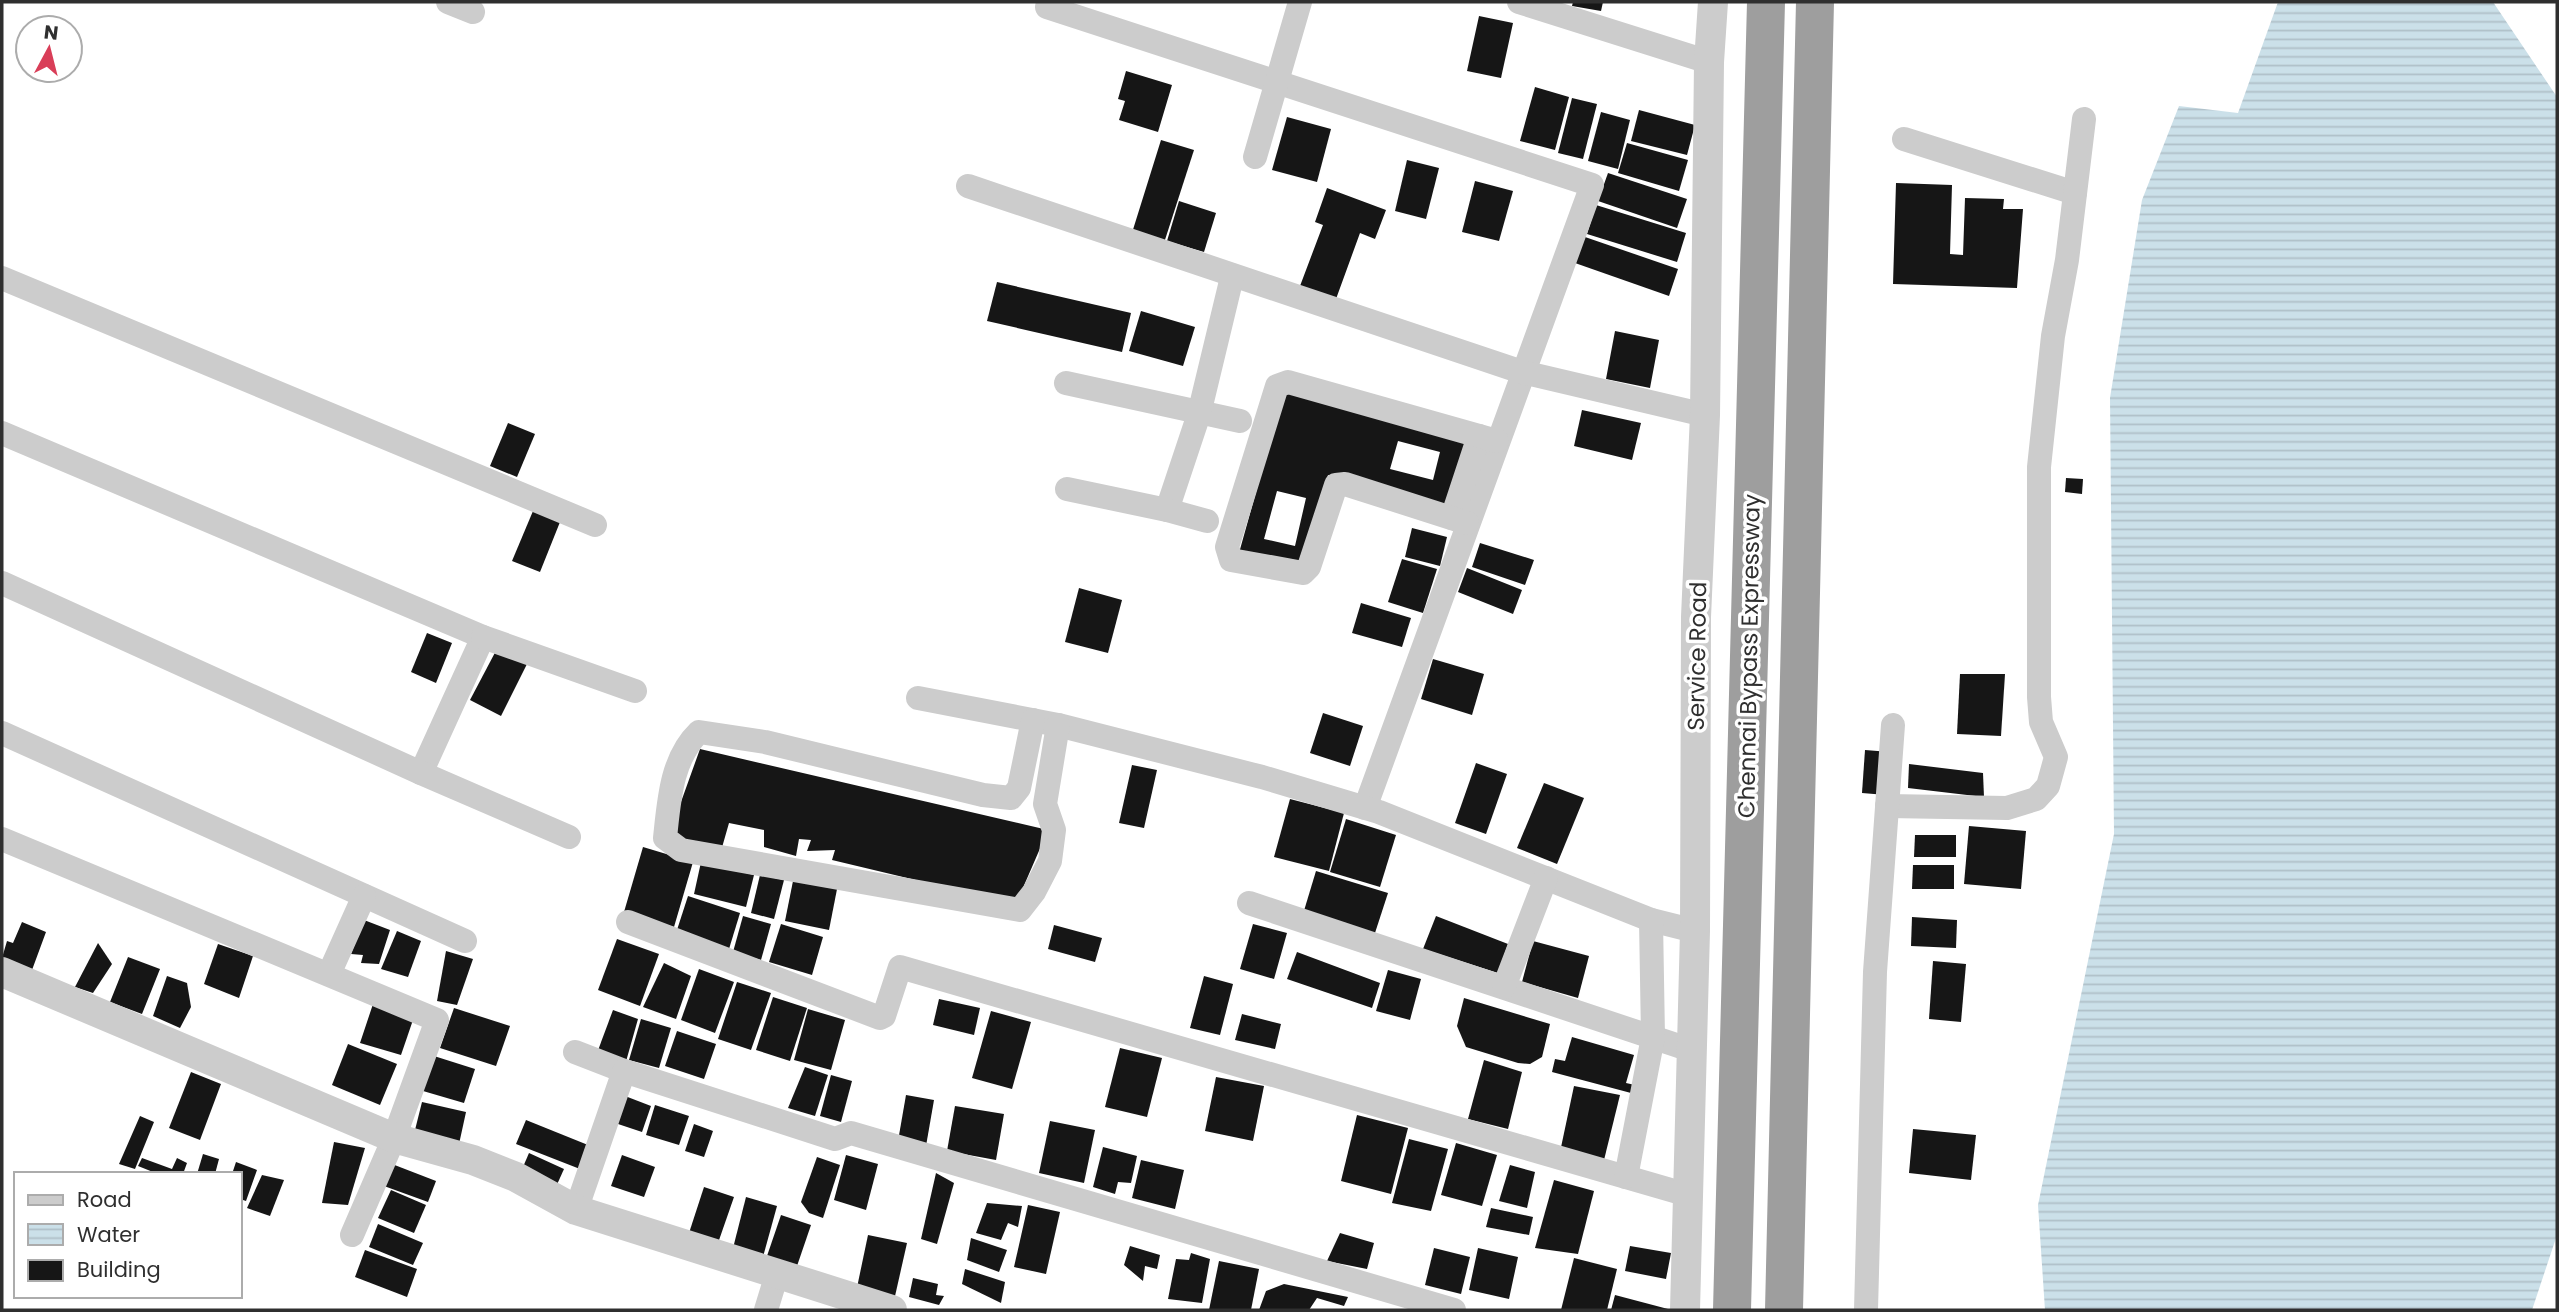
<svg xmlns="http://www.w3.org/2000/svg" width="2559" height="1312" font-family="Poppins,sans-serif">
<defs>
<pattern id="water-rules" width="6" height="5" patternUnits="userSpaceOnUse" patternTransform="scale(1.75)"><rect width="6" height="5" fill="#cbe0e9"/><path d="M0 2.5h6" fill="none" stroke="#afc0c8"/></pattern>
</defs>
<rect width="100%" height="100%" fill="#fff"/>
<!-- water -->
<polygon fill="url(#water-rules)" points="2278,2 2493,2 2557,97 2557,1235 2532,1310 2045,1310 2038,1205 2114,834 2110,398 2142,200 2179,106 2238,113"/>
<!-- building -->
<g fill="#161616" fill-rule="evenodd">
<polygon points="1573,2 1603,2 1601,11 1572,6"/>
<polygon points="1479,16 1513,23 1501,78 1467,71"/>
<polygon points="1126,71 1172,85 1158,132 1119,120 1125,101 1118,99"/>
<polygon points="1535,87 1569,97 1555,150 1520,141"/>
<polygon points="1572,98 1597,104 1583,159 1558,153"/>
<polygon points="1639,110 1695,125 1687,155 1631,141"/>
<polygon points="1601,112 1630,120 1618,169 1588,161"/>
<polygon points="1287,117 1331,129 1317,182 1272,170"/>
<polygon points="1161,140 1194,150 1163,246 1131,236"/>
<polygon points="1627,143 1688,160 1679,191 1618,173"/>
<polygon points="1407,160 1439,168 1426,219 1395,211"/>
<polygon points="1608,173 1687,199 1677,228 1598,201"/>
<polygon points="1475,181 1513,191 1499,241 1462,232"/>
<polygon points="1896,183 1952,185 1950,254 1963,255 1965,198 2004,199 2003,209 2023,209 2017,288 1893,284"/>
<polygon points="1327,188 1386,210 1375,239 1360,233 1336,299 1300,286 1323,225 1315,222"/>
<polygon points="1179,201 1216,213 1204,252 1167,241"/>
<polygon points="1596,205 1686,233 1677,262 1587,234"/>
<polygon points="1585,237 1678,269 1669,296 1575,263"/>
<polygon points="997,282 1131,313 1122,352 987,321"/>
<polygon points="1141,311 1195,327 1183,366 1129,351"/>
<polygon points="1615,331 1659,340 1650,388 1606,379"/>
<path d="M 1284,392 L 1468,443 L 1449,510 L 1328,475 L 1302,567 L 1239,553 ZM 1398,441 L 1440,452 L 1433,480 L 1390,469 ZM 1277,491 L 1306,498 L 1295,546 L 1264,539 Z"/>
<polygon points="1582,410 1641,423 1632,460 1574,446"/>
<polygon points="508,423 535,434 517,477 490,466"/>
<polygon points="2066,478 2083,479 2082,494 2065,492"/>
<polygon points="533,511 560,522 540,572 512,561"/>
<polygon points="1412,528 1447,537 1440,566 1405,557"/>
<polygon points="1480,543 1534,560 1525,585 1472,567"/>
<polygon points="1402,559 1437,569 1423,613 1388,602"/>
<polygon points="1467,568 1522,590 1513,614 1458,592"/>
<polygon points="1079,588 1122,600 1108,653 1065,642"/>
<polygon points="1361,603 1411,618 1402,647 1352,633"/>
<polygon points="427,633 452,643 436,683 411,672"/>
<polygon points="499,645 529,660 501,716 470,700"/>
<polygon points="1433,659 1484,674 1472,715 1421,699"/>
<polygon points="1960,674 2005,674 2001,736 1957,734"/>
<polygon points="1323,713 1363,726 1350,766 1310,753"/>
<polygon points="700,749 1048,830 1016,904 832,860 835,850 807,851 811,840 799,839 796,856 764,847 764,830 729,823 721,851 687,845 672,827"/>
<polygon points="1865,750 1890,752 1886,795 1862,793"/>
<polygon points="1476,763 1507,774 1486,834 1455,823"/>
<polygon points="1909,764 1983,773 1984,797 1908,788"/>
<polygon points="1132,765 1157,770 1144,828 1119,823"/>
<polygon points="1544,783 1584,798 1557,864 1517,848"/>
<polygon points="1290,799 1344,813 1329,871 1274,857"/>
<polygon points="1346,819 1396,835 1380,887 1330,872"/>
<polygon points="1969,826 2026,831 2021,889 1964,884"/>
<polygon points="1915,835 1956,835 1956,857 1914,857"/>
<polygon points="643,847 693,862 674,927 624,912"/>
<polygon points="701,862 754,875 746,907 694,894"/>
<polygon points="1913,865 1954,865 1954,889 1912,889"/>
<polygon points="1316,871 1388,893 1374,936 1303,914"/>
<polygon points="760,875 784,880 774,919 751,913"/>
<polygon points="794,876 838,884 829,930 785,921"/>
<polygon points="688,896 740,913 729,949 676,933"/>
<polygon points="743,916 771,924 761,960 733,952"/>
<polygon points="1436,916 1508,944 1498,973 1423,949"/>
<polygon points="1912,917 1957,920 1956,948 1911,946"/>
<polygon points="364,920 390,930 379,964 361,963 363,955 351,954"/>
<polygon points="22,922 46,932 32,970 2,958 7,941 13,943"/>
<polygon points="781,924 823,937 812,975 769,962"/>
<polygon points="1253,924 1287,933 1274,979 1240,969"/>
<polygon points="1054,925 1102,938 1095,962 1048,949"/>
<polygon points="397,931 421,941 408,977 381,969"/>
<polygon points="617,939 659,954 640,1006 598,990"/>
<polygon points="1533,941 1589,956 1578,998 1522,982"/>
<polygon points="98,943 112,964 93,993 75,987"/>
<polygon points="218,944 253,956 239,998 204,984"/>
<polygon points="446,951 473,959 457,1005 437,1001"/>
<polygon points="1297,952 1380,983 1372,1008 1287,979"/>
<polygon points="128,957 160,969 142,1014 110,1002"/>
<polygon points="1933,961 1966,964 1961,1022 1929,1019"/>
<polygon points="664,963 691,976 676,1019 643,1007"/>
<polygon points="699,969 734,982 715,1033 681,1020"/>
<polygon points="1388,970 1421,979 1410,1020 1376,1011"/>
<polygon points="167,976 187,983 191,1007 180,1028 153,1016"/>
<polygon points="1204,976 1233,984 1220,1035 1190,1028"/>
<polygon points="737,982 771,993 751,1050 718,1039"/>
<polygon points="773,997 807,1008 790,1061 756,1050"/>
<polygon points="1464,998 1550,1024 1542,1057 1530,1064 1518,1063 1466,1047 1457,1026"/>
<polygon points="939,999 980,1008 974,1035 933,1025"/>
<polygon points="373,1004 414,1017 401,1055 360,1043"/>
<polygon points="454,1008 510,1026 496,1066 440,1048"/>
<polygon points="808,1009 845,1020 831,1070 794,1060"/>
<polygon points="613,1010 638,1019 625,1065 597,1053"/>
<polygon points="991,1011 1031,1022 1012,1089 972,1078"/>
<polygon points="1242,1014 1281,1024 1275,1049 1235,1040"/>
<polygon points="641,1019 671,1028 659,1068 629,1060"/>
<polygon points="677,1031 716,1044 704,1079 665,1066"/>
<polygon points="1572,1037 1634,1055 1626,1083 1635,1085 1631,1093 1552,1072 1555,1059 1565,1061"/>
<polygon points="348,1044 397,1064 380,1105 332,1085"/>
<polygon points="1120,1048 1162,1058 1147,1117 1105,1107"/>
<polygon points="434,1056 475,1069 464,1103 423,1091"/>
<polygon points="1484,1060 1522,1072 1508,1129 1468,1119"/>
<polygon points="805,1067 828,1075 815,1116 788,1108"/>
<polygon points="191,1072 221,1084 200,1140 169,1128"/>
<polygon points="831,1075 852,1081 841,1122 820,1116"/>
<polygon points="1216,1077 1264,1086 1253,1141 1205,1131"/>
<polygon points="1574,1086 1620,1095 1604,1160 1560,1152"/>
<polygon points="906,1095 934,1100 926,1146 898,1141"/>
<polygon points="625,1096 651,1106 642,1132 615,1123"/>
<polygon points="422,1102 466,1112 459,1144 414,1134"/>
<polygon points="655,1105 689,1116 679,1145 646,1135"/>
<polygon points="955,1106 1004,1114 996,1160 947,1151"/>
<polygon points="1357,1115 1408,1128 1391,1194 1341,1181"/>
<polygon points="140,1116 154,1122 135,1169 119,1164"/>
<polygon points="526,1120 588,1145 580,1169 516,1144"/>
<polygon points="1050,1121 1095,1130 1084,1183 1039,1173"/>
<polygon points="694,1124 713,1131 704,1157 685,1151"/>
<polygon points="1913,1129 1976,1135 1971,1180 1909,1173"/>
<polygon points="1409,1139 1448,1149 1431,1211 1392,1203"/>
<polygon points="334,1142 365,1148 348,1205 322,1203"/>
<polygon points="1456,1143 1497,1155 1482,1206 1441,1195"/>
<polygon points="1103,1147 1137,1156 1131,1183 1118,1182 1115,1194 1093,1187"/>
<polygon points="529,1153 564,1169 555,1189 520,1174"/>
<polygon points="203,1154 219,1159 215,1174 197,1174"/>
<polygon points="622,1155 655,1167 644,1197 611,1186"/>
<polygon points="846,1155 878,1164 866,1210 834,1200"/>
<polygon points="817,1157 840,1165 823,1218 809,1213 801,1202"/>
<polygon points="142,1158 172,1169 177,1158 187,1163 183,1174 158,1174 138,1166"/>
<polygon points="1141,1160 1184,1170 1175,1209 1132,1198"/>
<polygon points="236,1162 257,1170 246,1201 240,1199 240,1174 232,1174"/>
<polygon points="392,1164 436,1181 428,1202 384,1186"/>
<polygon points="1510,1165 1535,1172 1527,1208 1499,1201"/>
<polygon points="936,1173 954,1183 937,1244 921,1239"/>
<polygon points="262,1175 284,1180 270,1216 247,1208"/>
<polygon points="1554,1180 1594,1191 1578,1254 1535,1248"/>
<polygon points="704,1187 734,1197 718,1243 689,1233"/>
<polygon points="391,1190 426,1205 414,1233 378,1218"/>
<polygon points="746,1197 777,1206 761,1264 731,1256"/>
<polygon points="987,1203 1022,1206 1018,1227 1008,1223 1001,1240 976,1233"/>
<polygon points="1028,1205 1060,1212 1046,1274 1014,1267"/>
<polygon points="1491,1208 1533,1217 1529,1235 1486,1227"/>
<polygon points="781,1215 811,1225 797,1266 767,1256"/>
<polygon points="378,1224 423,1243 413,1265 369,1247"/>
<polygon points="1340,1233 1374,1243 1367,1269 1327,1261"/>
<polygon points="868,1235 907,1243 893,1305 855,1297"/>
<polygon points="971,1238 1007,1250 999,1272 967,1260"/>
<polygon points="1130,1246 1160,1255 1157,1269 1145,1266 1143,1281 1124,1265"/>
<polygon points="1630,1246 1671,1253 1666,1279 1625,1271"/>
<polygon points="1434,1248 1470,1257 1461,1294 1425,1285"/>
<polygon points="1478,1248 1518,1257 1509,1299 1469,1290"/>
<polygon points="365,1250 417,1269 407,1297 355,1277"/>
<polygon points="1191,1253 1210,1259 1202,1303 1168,1299 1176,1259 1189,1260"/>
<polygon points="1574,1258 1617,1269 1607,1310 1561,1310"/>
<polygon points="1219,1261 1259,1269 1251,1310 1209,1310"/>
<polygon points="965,1269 1005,1282 1001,1303 962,1284"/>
<polygon points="913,1278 938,1284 936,1295 944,1296 939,1305 909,1297"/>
<polygon points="1284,1284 1348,1297 1344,1306 1317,1298 1309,1310 1259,1310 1266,1291"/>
<polygon points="1615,1295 1668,1309 1668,1310 1611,1310"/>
</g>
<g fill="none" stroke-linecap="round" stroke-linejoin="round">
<!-- minor -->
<g stroke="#ccc" stroke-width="24">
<polyline points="448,2 473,12"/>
<polyline points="1519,2 1709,62"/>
<polyline points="1047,7 1592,185 1365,808"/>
<polyline points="1904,139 2075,193"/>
<polyline points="1255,157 1300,2"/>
<polyline points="968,186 1522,372 1705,415"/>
<polyline points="2,278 595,525"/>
<polyline points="1066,383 1240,421"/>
<polyline points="2,433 483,637 421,773"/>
<polyline points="1067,489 1167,510 1199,414 1232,277"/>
<polyline points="1167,510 1207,521"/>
<polyline points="1452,518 1479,436"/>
<polyline points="1467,523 1345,484 1336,485 1309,567 1303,573 1231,560 1227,547 1277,386 1288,382 1497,441"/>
<polyline points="2,583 421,773 569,837"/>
<polyline points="483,637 635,691"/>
<polyline points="918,698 1058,725 1262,777 1379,812 1651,920 1695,931"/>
<path d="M 1033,720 L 1019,788 L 1011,798 L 983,795 L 765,742 L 699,732 C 671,759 669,801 665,838 L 681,850 L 1020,910 L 1034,892 L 1050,861 L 1054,830 L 1045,804 L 1058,725"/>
<polyline points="2,733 465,941"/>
<polyline points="1887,806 2007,808 2036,799 2048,786 2056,757 2041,722 2039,697 2039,467 2053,336 2067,260 2084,119"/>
<polyline points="2,839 437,1020 394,1138 352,1235"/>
<polyline points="1249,903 1691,1050"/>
<polyline points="628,922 880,1018 884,1016 900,967 1688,1195"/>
<polyline points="329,974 364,896"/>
<polyline points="1504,987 1546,878"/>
<polyline points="575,1052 624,1071"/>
<polyline points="1626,1177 1653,1037 1651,920"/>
<polyline points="576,1210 624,1071 835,1139 851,1133 1454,1310"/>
<polyline points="766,1310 777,1274"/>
<polyline points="1866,1310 1875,972 1893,725"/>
</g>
<!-- tertiary -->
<g stroke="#ccc" stroke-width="30">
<polyline points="2,972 394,1138 473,1160 516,1177 576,1210 892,1310"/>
<polyline points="1685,1310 1695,931 1696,617 1705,415 1709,62 1713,2"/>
</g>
<!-- trunk -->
<g stroke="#9e9e9e" stroke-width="38">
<polyline points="1732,1310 1766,2"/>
<polyline points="1784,1310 1815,2"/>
</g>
</g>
<g text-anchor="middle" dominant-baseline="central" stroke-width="7" stroke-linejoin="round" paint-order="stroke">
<!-- street labels -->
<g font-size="23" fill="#2f2f2f" stroke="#fff">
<text transform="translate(1697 656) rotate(-89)">Service Road</text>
<text transform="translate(1749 656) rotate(-89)">Chennai Bypass Expressway</text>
</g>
</g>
<!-- border -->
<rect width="2559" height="1312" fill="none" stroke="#2f2f2f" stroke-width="7"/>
<!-- legend -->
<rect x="14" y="1172" width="228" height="126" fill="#ffffff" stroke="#acacac" stroke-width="2"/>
<rect x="28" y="1195" width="35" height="10" fill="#cccccc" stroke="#acacac" stroke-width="2"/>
<text x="77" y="1207" font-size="21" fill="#2f2f2f">Road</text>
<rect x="28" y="1224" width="35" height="21" fill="url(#water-rules)" stroke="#acacac" stroke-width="2"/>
<text x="77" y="1242" font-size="21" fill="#2f2f2f">Water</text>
<rect x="28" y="1260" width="35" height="21" fill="#161616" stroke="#acacac" stroke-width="2"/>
<text x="77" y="1277" font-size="21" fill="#2f2f2f">Building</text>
<!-- north arrow -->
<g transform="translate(49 49) rotate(7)"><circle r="33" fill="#ffffff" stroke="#acacac" stroke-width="2"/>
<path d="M0-5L12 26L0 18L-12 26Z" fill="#d93e58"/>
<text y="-10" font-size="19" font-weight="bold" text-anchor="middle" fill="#2f2f2f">N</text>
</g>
</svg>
